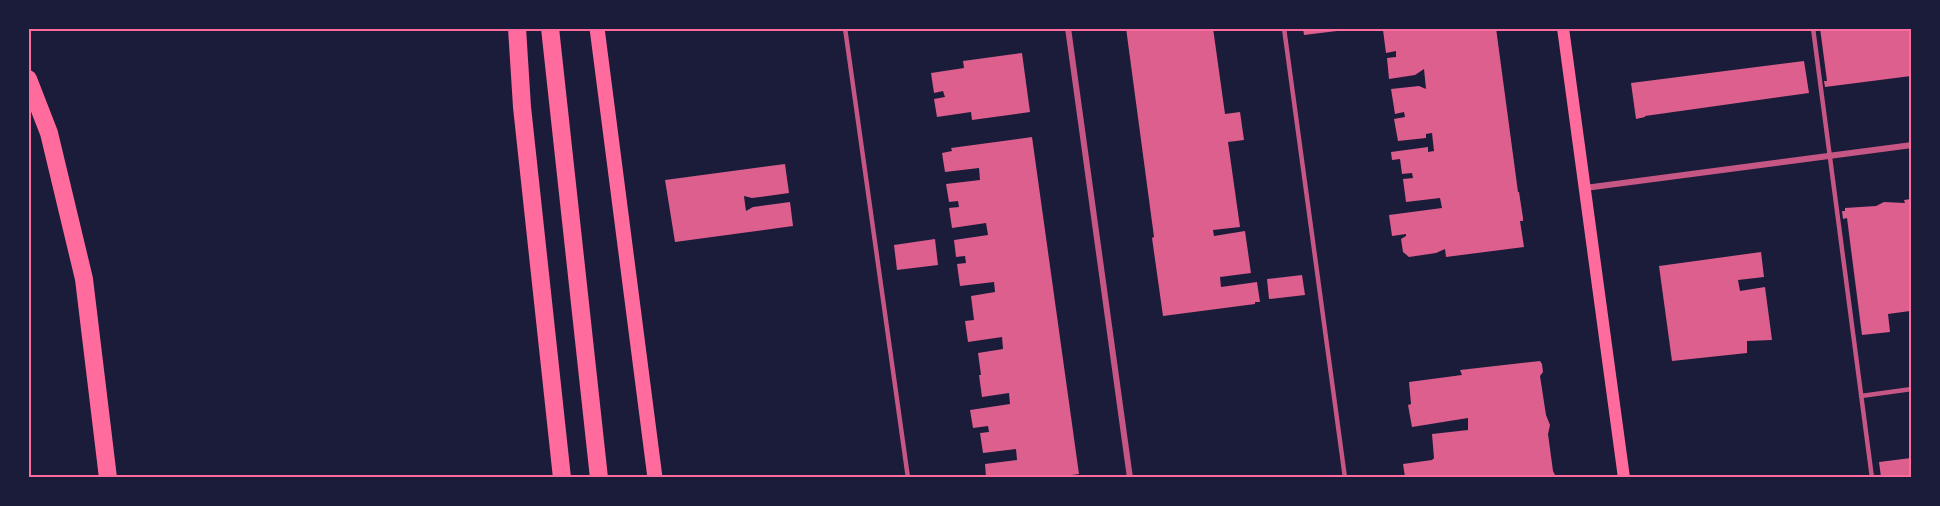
<svg xmlns="http://www.w3.org/2000/svg" width="1940" height="506" font-family="'Roboto Condensed',sans-serif">
<rect width="100%" height="100%" fill="#1b1b3a"/>
<!-- building -->
<g fill="#dd5f8e">
<polygon points="1126,28 1213,28 1225,114 1240,112 1244,140 1228,142 1240,227 1213,230 1214,236 1245,231 1251,273 1220,277 1221,287 1257,282 1260,302 1255,302 1255,304 1163,316 1152,238 1154,237"/>
<polygon points="1303,28 1345,28 1345,30 1304,35"/>
<polygon points="1396,28 1496,28 1518,192 1519,192 1523,218 1523,221 1520,221 1524,247 1446,257 1445,249 1436,253 1409,257 1403,252 1401,239 1406,236 1406,234 1392,236 1389,215 1442,208 1440,198 1406,202 1403,179 1413,178 1412,173 1402,174 1400,159 1392,160 1391,152 1428,147 1428,152 1434,151 1432,133 1426,134 1426,138 1398,141 1394,119 1405,117 1404,112 1395,114 1391,89 1419,86 1426,89 1424,69 1415,75 1389,79 1387,58 1396,57 1396,51 1386,53 1383,30"/>
<polygon points="1820,28 1911,28 1911,76 1825,87 1824,81 1827,81"/>
<polygon points="1022,53 1030,112 972,120 971,112 937,117 934,99 945,97 943,91 934,93 931,73 964,68 963,61"/>
<polygon points="1804,61 1809,93 1645,116 1645,117 1636,119 1631,83"/>
<polygon points="1032,137 1079,474 1057,477 986,477 985,464 1017,460 1016,449 983,453 980,433 989,432 988,426 973,428 970,410 1010,404 1009,393 982,397 979,375 981,375 978,353 1003,349 1002,337 968,342 965,321 974,320 971,296 995,292 994,282 960,286 957,264 966,263 965,256 956,257 954,240 988,235 986,223 952,228 949,208 959,207 958,201 949,202 946,184 980,180 979,168 945,172 942,153 952,151 951,148"/>
<polygon points="785,164 789,193 752,198 744,196 745,204 746,211 753,207 790,202 793,226 675,242 665,180"/>
<polygon points="1911,199 1911,280 1909,280 1911,305 1909,305 1910,311 1888,314 1890,332 1862,335 1847,218 1843,219 1842,211 1845,211 1845,208 1876,206 1884,202 1905,203 1904,200"/>
<polygon points="935,239 938,265 897,270 894,245"/>
<polygon points="1761,252 1764,277 1738,280 1740,291 1765,287 1772,340 1747,341 1747,353 1672,361 1659,266"/>
<polygon points="1302,275 1305,295 1269,299 1267,279"/>
<polygon points="1540,361 1542,364 1543,372 1540,376 1546,415 1550,425 1548,434 1553,471 1556,477 1405,477 1403,464 1432,460 1434,458 1432,434 1468,430 1468,418 1412,427 1408,405 1411,404 1409,382 1462,375 1460,370"/>
<polygon points="1911,458 1911,477 1881,477 1879,462"/>
</g>
<g fill="none" stroke-linecap="round" stroke-linejoin="round">
<!-- service -->
<g stroke="#c65784" stroke-width="4.5">
<polyline points="845,28 908,478"/>
<polyline points="1284,28 1345,478"/>
<polyline points="1813,28 1872,478"/>
<polyline points="1861,396 1912,389"/>
</g>
<!-- minor -->
<g stroke="#c65784" stroke-width="6">
<polyline points="1068,28 1130,478"/>
<polyline points="1585,188 1912,145"/>
</g>
<!-- secondary -->
<polyline stroke="#ff6b9d" stroke-width="12" points="1563,28 1624,478"/>
<!-- primary -->
<polyline stroke="#ff6b9d" stroke-width="15" points="597,28 655,478"/>
<!-- motorway -->
<g stroke="#ff6b9d" stroke-width="18">
<polyline points="517,28 522,107 562,478"/>
<polyline points="550,28 599,478"/>
<polyline points="28,79 49,133 84,279 108,478"/>
</g>
</g>
<!-- border -->
<rect width="1940" height="506" fill="none" stroke="#1b1b3a" stroke-width="60"/>
<rect x="30" y="30" width="1880" height="446" fill="none" stroke="#ff6b9d" stroke-width="2"/>
</svg>
